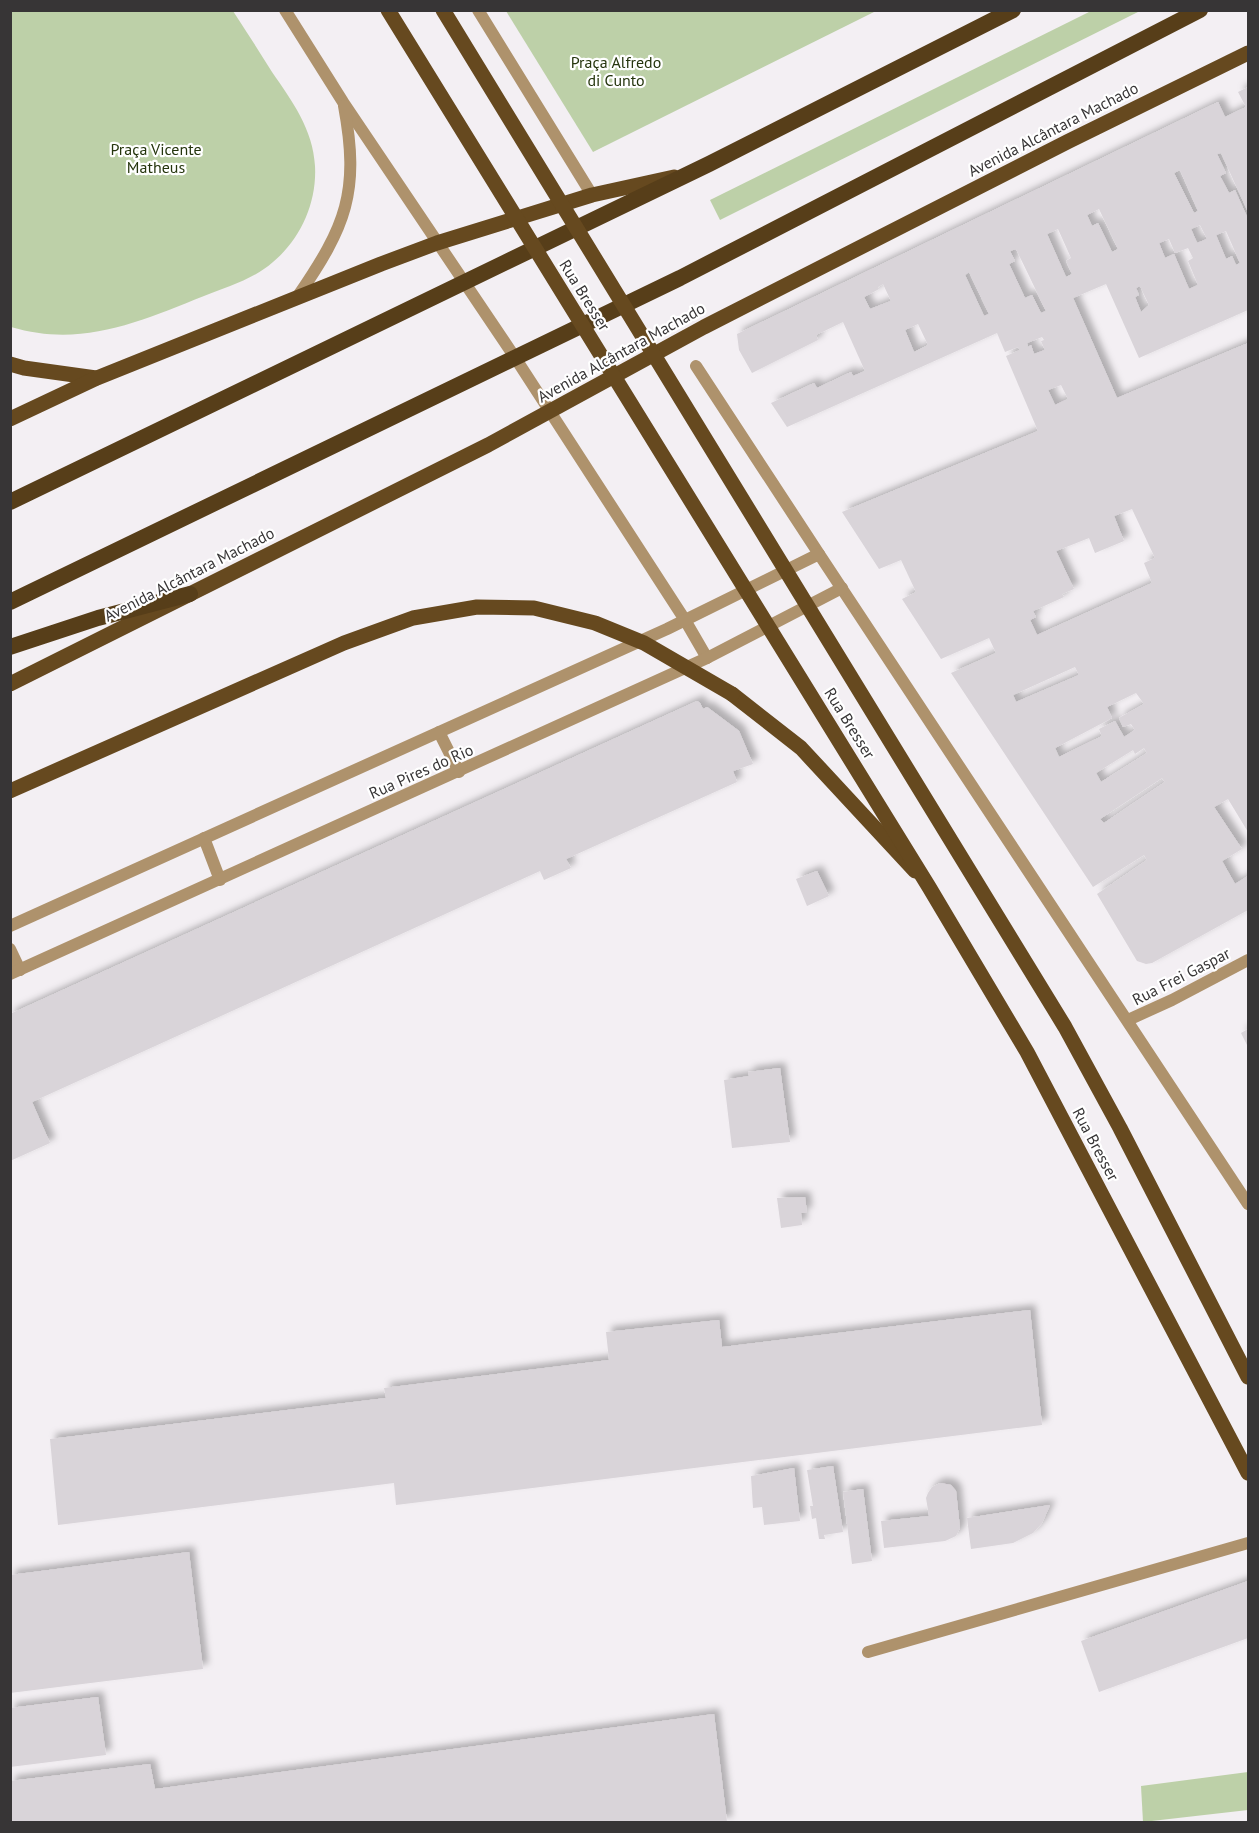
<svg xmlns="http://www.w3.org/2000/svg" width="1259" height="1833" font-family="'PT Sans',sans-serif">
<defs>
<filter id="shadow"><feDropShadow dx="5.5" dy="-5.5" stdDeviation="3" flood-color="#0004"/></filter>
</defs>
<rect width="100%" height="100%" fill="#f3eff3"/>
<!-- green -->
<g fill="#bdd0a8">
<path d="M 10,11 L 233,11 C 246,31 259,51 272,72 C 292,101 313,129 315,166 C 317,202 301,239 273,262 C 254,279 227,287 204,296 C 139,322 81,348 11,327 Z"/>
<polygon points="506,11 876,11 593,152"/>
<polygon points="1091,11 1140,11 720,220 710,200"/>
<polygon points="1248,1772 1248,1810 1143,1822 1141,1786"/>
</g>
<!-- building -->
<g fill="#d9d4d9" fill-rule="evenodd" filter="url(#shadow)">
<path d="M 1248,87 L 1248,212 L 1221,153 L 1217,154 L 1226,173 L 1220,176 L 1229,193 L 1235,190 L 1248,219 L 1248,310 L 1139,358 L 1106,284 L 1073,298 L 1117,398 L 1248,343 L 1248,832 L 1228,799 L 1214,807 L 1242,849 L 1222,861 L 1235,884 L 1248,876 L 1248,910 L 1152,963 L 1146,964 L 1137,961 L 1097,894 L 1147,860 L 1144,855 L 1093,887 L 951,673 L 996,653 L 989,638 L 941,659 L 902,599 L 916,592 L 901,560 L 879,569 L 842,512 L 1038,431 L 1006,356 L 1020,350 L 1018,347 L 1005,352 L 997,333 L 787,427 L 771,403 L 814,383 L 817,388 L 851,372 L 853,376 L 865,371 L 843,322 L 816,335 L 818,340 L 752,373 L 739,350 L 737,334 L 1218,102 L 1225,117 L 1246,107 L 1238,92 ZM 1180,170 L 1198,211 L 1194,213 L 1174,173 ZM 1099,209 L 1118,249 L 1112,252 L 1098,223 L 1092,226 L 1087,215 ZM 1200,225 L 1207,239 L 1197,243 L 1191,229 ZM 1058,229 L 1071,258 L 1066,261 L 1072,274 L 1066,277 L 1047,234 ZM 1226,231 L 1240,263 L 1236,265 L 1232,256 L 1226,259 L 1216,235 ZM 1169,239 L 1175,253 L 1188,248 L 1193,258 L 1188,261 L 1198,285 L 1189,289 L 1174,254 L 1165,258 L 1159,243 ZM 1016,249 L 1046,311 L 1041,313 L 1032,295 L 1025,298 L 1009,264 L 1015,261 L 1010,251 ZM 969,272 L 989,314 L 984,316 L 965,275 ZM 883,284 L 891,301 L 870,309 L 864,297 L 879,289 L 878,287 ZM 1140,286 L 1149,305 L 1141,312 L 1135,297 L 1139,295 L 1136,288 ZM 918,324 L 928,345 L 914,352 L 905,330 ZM 1042,337 L 1044,340 L 1041,341 L 1045,350 L 1034,354 L 1031,345 L 1028,347 L 1027,343 ZM 1061,385 L 1068,399 L 1055,405 L 1048,390 ZM 1132,509 L 1155,558 L 1144,563 L 1152,583 L 1037,635 L 1030,620 L 1036,617 L 1033,611 L 1064,597 L 1062,594 L 1074,589 L 1056,551 L 1089,538 L 1095,553 L 1124,541 L 1114,516 ZM 1075,667 L 1079,675 L 1016,702 L 1013,695 ZM 1136,693 L 1144,704 L 1119,718 L 1123,727 L 1131,724 L 1135,730 L 1124,737 L 1115,721 L 1099,729 L 1102,736 L 1059,757 L 1055,748 L 1112,718 L 1107,707 ZM 1144,748 L 1147,753 L 1101,782 L 1096,773 L 1133,750 L 1135,754 ZM 1162,778 L 1165,782 L 1104,823 L 1100,819 Z"/>
<polygon points="697,701 700,703 703,709 707,707 739,731 753,764 733,771 737,782 566,859 571,868 544,880 540,871 32,1102 50,1143 10,1161 10,1014"/>
<polygon points="817,871 829,896 807,906 796,879"/>
<polygon points="1248,1029 1248,1047 1241,1033"/>
<polygon points="780,1068 790,1142 732,1148 724,1080 749,1076 748,1072"/>
<polygon points="805,1197 807,1213 801,1213 802,1225 781,1228 777,1198"/>
<polygon points="1030,1310 1042,1425 396,1505 394,1483 58,1525 50,1439 386,1398 384,1388 609,1360 606,1332 719,1320 722,1347"/>
<polygon points="833,1466 843,1532 824,1535 825,1539 819,1539 816,1518 812,1519 810,1506 813,1506 807,1470"/>
<polygon points="794,1468 800,1521 764,1525 762,1507 753,1508 751,1476"/>
<polygon points="940,1483 951,1485 956,1491 960,1528 956,1536 945,1541 884,1548 881,1521 929,1516 926,1498 928,1493 932,1487"/>
<polygon points="863,1489 872,1561 852,1564 843,1492"/>
<polygon points="1050,1505 1042,1523 1033,1533 1013,1543 971,1549 967,1518"/>
<polygon points="189,1552 203,1669 10,1693 10,1575"/>
<polygon points="1248,1581 1248,1638 1099,1692 1081,1641"/>
<polygon points="98,1697 106,1755 10,1767 10,1708"/>
<polygon points="714,1714 727,1822 10,1822 10,1781 150,1764 155,1789"/>
</g>
<g fill="none" stroke-linecap="round" stroke-linejoin="round">
<!-- service -->
<polyline stroke="#ae926c" stroke-width="12" points="868,1652 1248,1543"/>
<!-- minor -->
<g stroke="#ae926c" stroke-width="12">
<polyline points="478,10 592,195"/>
<polyline points="696,366 819,554"/>
<polyline points="1128,1020 1172,1000 1248,960"/>
</g>
<!-- tertiary -->
<g stroke="#ae926c" stroke-width="12">
<polyline points="285,10 343,102 516,359 685,620 707,658"/>
<path d="M 298,296 C 346,226 360,192 344,106"/>
<polyline points="439,732 459,772"/>
<polyline points="204,838 220,880"/>
<polyline points="10,926 667,629 819,554 1248,1204"/>
<polyline points="10,949 20,970"/>
<polyline points="10,974 707,658 842,588"/>
</g>
<!-- primary -->
<g stroke="#66491f" stroke-width="15">
<polyline points="10,364 24,368 96,378"/>
<polyline points="10,419 97,378 381,264 437,243 592,195 674,177"/>
<polyline points="10,684 488,445 704,327 1069,141 1248,53"/>
<polyline points="732,694 801,748 915,871"/>
</g>
<!-- trunk -->
<g stroke="#573e19" stroke-width="16">
<polyline points="10,502 709,164 1013,10"/>
<polyline points="10,602 680,278 1200,10"/>
<polyline points="10,647 98,618 190,594"/>
</g>
<!-- primary-bridge -->
<g stroke="#66491f" stroke-width="15">
<polyline points="388,10 929,887 1027,1052 1248,1473"/>
<polyline points="443,10 1065,1027 1120,1128 1248,1377"/>
<polyline points="10,791 344,643 413,618 477,607 534,608 595,623 644,643 732,694"/>
</g>
</g>
<g text-anchor="middle" dominant-baseline="central" stroke-width="4.5" stroke-linejoin="round" paint-order="stroke">
<!-- park labels -->
<g font-size="16" fill="#25350d" stroke="#fff">
<text x="616" y="62">Praça Alfredo<tspan x="616" dy="18">di Cunto</tspan></text>
<text x="156" y="149">Praça Vicente<tspan x="156" dy="18">Matheus</tspan></text>
</g>
<!-- street labels -->
<g font-size="16" fill="#373536" stroke="#fff">
<text transform="translate(1053 129) rotate(-27)">Avenida Alcântara Machado</text>
<text transform="translate(585 295) rotate(58)">Rua Bresser</text>
<text transform="translate(621 352) rotate(-29)">Avenida Alcântara Machado</text>
<text transform="translate(189 574) rotate(-27)">Avenida Alcântara Machado</text>
<text transform="translate(850 723) rotate(58)">Rua Bresser</text>
<text transform="translate(421 771) rotate(-24)">Rua Pires do Rio</text>
<text transform="translate(1181 976) rotate(-27)">Rua Frei Gaspar</text>
<text transform="translate(1096 1144) rotate(62)">Rua Bresser</text>
</g>
</g>
<!-- border -->
<rect width="1259" height="1833" fill="none" stroke="#373536" stroke-width="24"/>
</svg>
